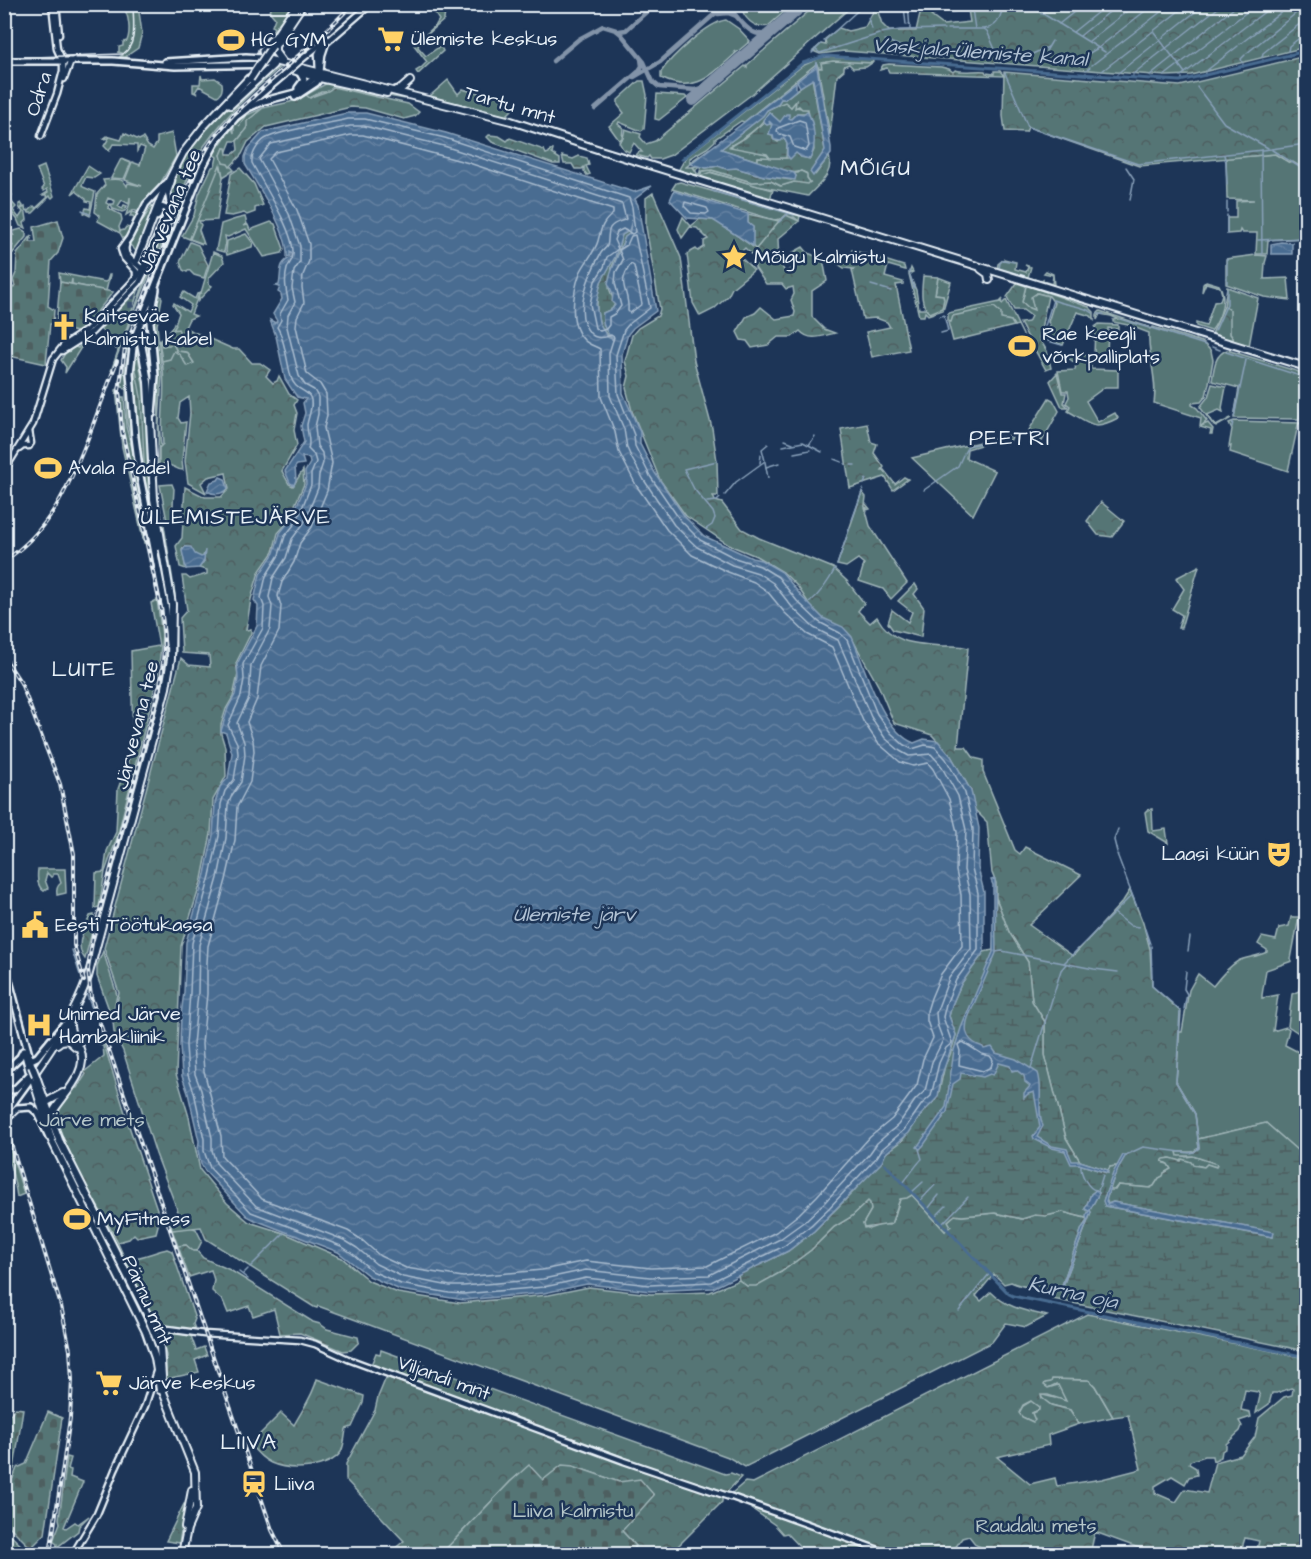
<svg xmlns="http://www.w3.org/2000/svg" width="1311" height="1559" font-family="'Architects Daughter',sans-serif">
<defs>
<pattern id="forest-crowns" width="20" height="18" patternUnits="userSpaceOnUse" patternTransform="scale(1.5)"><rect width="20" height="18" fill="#557575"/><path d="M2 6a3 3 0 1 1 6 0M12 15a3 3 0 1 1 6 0" fill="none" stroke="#4e5e60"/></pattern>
<pattern id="wetland-marsh" width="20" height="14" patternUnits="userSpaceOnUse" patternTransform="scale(1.5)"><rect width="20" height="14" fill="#557575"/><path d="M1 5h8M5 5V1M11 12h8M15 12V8" fill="none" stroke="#4e5e60"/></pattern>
<pattern id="cemetery-stones" width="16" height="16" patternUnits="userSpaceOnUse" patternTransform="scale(1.5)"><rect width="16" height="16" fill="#557575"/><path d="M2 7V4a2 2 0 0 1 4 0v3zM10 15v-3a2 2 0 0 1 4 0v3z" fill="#4e5e60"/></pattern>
<pattern id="water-waves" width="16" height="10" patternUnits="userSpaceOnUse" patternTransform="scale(1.5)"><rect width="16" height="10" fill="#4a6c91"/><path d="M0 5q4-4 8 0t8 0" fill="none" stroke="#6481a1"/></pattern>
</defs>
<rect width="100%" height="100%" fill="#1d3557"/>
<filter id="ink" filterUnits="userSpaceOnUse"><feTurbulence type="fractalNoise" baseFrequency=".0167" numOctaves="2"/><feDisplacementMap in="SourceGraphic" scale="12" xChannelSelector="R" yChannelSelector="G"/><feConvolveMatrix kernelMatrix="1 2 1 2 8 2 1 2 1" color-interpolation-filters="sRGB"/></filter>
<g filter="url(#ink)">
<!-- grass -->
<g fill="#557575" stroke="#9eb3b6" stroke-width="1.5">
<path d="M 122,5 L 138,5 L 142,33 L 138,48 L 125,57 L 119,57 L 123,55 L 122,53 L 117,52 L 119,52 L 119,47 L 123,46 L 123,42 L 127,41 C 131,31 129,14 122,5 Z"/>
<polygon points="272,5 287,5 291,7 268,38 274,28 272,26 275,18 270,12"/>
<polygon points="429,5 439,5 445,11 444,20 420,41 418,47 426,56 439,47 441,47 443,51 418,74 416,71 421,68 427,62 414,45 436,25 439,20 432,9 428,10"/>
<path d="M 741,5 L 741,4 L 792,5 L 768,26 C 754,29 743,18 741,5 Z"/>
<polygon points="816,5 853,5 752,94 671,155 660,159 651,159 649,156 647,158 636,155 639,152 642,152 634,143 629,152 623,149 619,142 623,138 625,129 641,134 640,137 646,144 655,141 745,66 747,68 747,65"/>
<path d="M 726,20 L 739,29 L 750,41 L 736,53 L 734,51 L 735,54 C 711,75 695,95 661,78 L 661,72 C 671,57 708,22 726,20 Z"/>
<polygon points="822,57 874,59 872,63 826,62 823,68 818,67 817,64 815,65 744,122 741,121 715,139 715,141 707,148 690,158 690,162 710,148 686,167 693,167 697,173 696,176 678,171 686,157 802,66"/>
<path d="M 271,68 L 279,68 C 246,97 218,122 195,160 L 111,371 L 119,348 L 116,349 L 113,341 L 101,330 L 101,325 L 137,288 L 139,289 L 138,287 L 144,279 L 139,288 L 125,334 L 167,223 L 164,228 C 165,223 169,217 170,211 C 172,201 168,195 172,184 C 188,136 235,101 271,68 Z"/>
<path d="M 286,69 L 288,71 L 221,131 L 213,142 L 204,158 L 166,249 L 173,235 C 158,280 134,321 122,367 C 129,330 146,294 160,259 C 175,219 188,174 213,139 C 233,112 261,91 286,69 Z"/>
<path d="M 201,75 L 202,79 L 215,78 L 222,83 C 223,88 222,94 217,96 L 199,86 L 195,92 L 198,94 L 193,92 L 193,84 L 200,84 Z"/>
<path d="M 448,80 L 458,94 L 463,89 C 479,96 508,90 512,110 L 506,116 L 430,96 Z"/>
<polygon points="326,81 405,99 366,92 376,96 329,92 321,92 310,98 307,98 306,95 327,83 365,92 328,82 323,83"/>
<polygon points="639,81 644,81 647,95 644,129 641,131 619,122 618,124 623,128 622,138 619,140 609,126 624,113 618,105 618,100"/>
<polygon points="657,94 685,96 687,98 659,120 655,119"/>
<path d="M 796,101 L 796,107 L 808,109 L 808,113 L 797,113 L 791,119 L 788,118 L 780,122 L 769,112 C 760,128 746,137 730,146 L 767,154 L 770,158 L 758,157 L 758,161 L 721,149 L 754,123 L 767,110 L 784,102 L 788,103 L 791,107 Z"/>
<path d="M 263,108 C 254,113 245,132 237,141 L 231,141 L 227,151 L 224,148 L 221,155 L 234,170 L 223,177 L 221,166 L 190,238 L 202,244 L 182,236 L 194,215 L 199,194 L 212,167 L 215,166 L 217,157 L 213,154 L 232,128 L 234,133 L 234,125 L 247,114 L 239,126 L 247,115 Z"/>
<path d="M 124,133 L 139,140 L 143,138 L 148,146 L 153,149 L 157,143 L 157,137 L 172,133 L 176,156 L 160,184 L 150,194 L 150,198 L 140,213 L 134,210 L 126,215 L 130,203 L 130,197 L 129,204 L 122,200 L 118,206 L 122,209 L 124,205 L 127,206 L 125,211 L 122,212 L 113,209 L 111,204 L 114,204 L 115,201 L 108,198 L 106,203 L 110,205 L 108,208 L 121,215 L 122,220 L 119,227 L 120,231 L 124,230 L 126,227 L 130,228 L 134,218 L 133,216 L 130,216 L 132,212 L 139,214 L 129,236 L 124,240 L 120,233 L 98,221 L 99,215 L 95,212 L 97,194 L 105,185 L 103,180 C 112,180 122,176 127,186 L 128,183 L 142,186 L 125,180 L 132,162 L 140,165 L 145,148 L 140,146 L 137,151 L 137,145 L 113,144 L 109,151 L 104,146 L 109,138 L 103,139 L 107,136 L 121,140 Z"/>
<polygon points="1275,154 1290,163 1293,162 1306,170 1306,238 1268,240 1267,254 1256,254 1257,233 1242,233 1240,230 1239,233 1227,234 1227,218 1236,218 1236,201 1254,200 1227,199 1226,158"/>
<polygon points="121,159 131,163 124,179 111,178"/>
<polygon points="44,166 54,196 52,198 50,196 33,213 29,213 27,209 29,211 34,206 36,208 48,197 46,195 43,195 48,192 47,189 44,191 42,189 44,187 37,169"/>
<polygon points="88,166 100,174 94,178 86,177 82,185 83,187 95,192 90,216 84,213 86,208 90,209 91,202 86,201 86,199 76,191 72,194"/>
<polygon points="709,172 773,190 770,199 697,177 698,174"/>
<polygon points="680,182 800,216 799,221 794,217 774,220 672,189 676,183"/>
<polygon points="4,187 6,192 9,192 12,195 10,200 16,207 13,210 19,218 23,212 19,207 19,204 21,203 23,206 21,209 25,207 27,220 24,223 26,228 20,226 17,219 5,205"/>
<polygon points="152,205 155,208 137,252 129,244"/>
<polygon points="245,217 247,224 243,226 248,225 250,230 271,222 275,224 284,249 282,253 264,257 246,229 228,237 225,236 226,242 224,252 216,250 221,224 236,219"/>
<polygon points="5,224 9,235 14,235 14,231 21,229 26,232 26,237 13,253 9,251 13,245 9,250 5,248"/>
<polygon points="246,234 253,243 252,247 227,255 226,251 227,241"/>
<polygon points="213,252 222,256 224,262 209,278 209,284 212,286 198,301 199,294 191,314 196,316 189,319 181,336 173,331 179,313 173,304 174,303 188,312 191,305 180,297 184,292 195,299 197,294 201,293"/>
<polygon points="1256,255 1267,256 1265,263 1264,279 1288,278 1290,300 1264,297 1226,284 1226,259"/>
<polygon points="1004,259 1016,262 1015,269 1026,272 1028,267 1025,265 1031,267 1028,277 1040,281 1043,279 1043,281 1052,284 1053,275 1044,273 1046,271 1053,274 1054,285 997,269 998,264"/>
<polygon points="911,268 913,272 909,274 916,290 919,309 926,309 930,313 943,295 935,294 938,277 951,282 943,310 928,315 925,312 924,316 919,316 909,274"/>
<polygon points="59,273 105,282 107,281 109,275 110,275 106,291 72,284 72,279 71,284 60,282"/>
<path d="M 1206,281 L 1219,285 C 1228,297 1220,320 1211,331 L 1196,326 L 1196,323 L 1206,326 L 1214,302 L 1220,301 L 1222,294 L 1220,287 L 1206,283 L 1202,292 L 1203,284 Z"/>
<polygon points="1026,285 1089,307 1094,312 1094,320 1091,316 1077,312 1063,345 1043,338 1046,329 1050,325 1048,322 1054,303 1049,296 1037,293 1034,310 1028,308 1022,302"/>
<polygon points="1227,287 1258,298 1249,346 1233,341 1233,338 1230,334 1228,308 1224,306"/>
<polygon points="159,294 162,298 157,325 162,375 159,425 161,446 159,448 159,468 162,468 159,470 158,464 159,371 154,318 156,303"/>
<polygon points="1003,299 1001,302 1002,304 1006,300 1024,337 1018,325 1014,326 1011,321 1000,319 954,319 951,322 948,321 948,313 1000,302"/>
<path d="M 1100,311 L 1149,327 L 1150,329 L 1153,327 L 1202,342 L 1211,351 L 1213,360 L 1209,383 L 1206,396 L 1201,402 L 1192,403 L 1192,405 L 1197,408 L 1207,421 L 1201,426 L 1208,423 L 1213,429 L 1212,434 L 1210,434 L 1211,430 L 1200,427 L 1201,418 L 1154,403 C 1158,380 1147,353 1149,333 L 1128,325 L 1113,322 L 1113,320 L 1118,319 L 1111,316 L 1100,314 L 1097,320 L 1097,314 Z"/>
<polygon points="1099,324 1118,325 1118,329 1108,328 1107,355 1120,357 1094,355 1095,327"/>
<polygon points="93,334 85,341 65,373 66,367 61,360 67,350 70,352 68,349 73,346 78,348 83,342 78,343"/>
<path d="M 141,335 L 149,337 L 152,356 L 152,398 L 141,342 L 136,344 L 144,390 L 149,502 L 161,576 C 154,536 115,361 141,335 Z"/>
<polygon points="159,340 163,346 173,344 177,351 187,352 194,363 187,367 181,358 162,361"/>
<path d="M 1227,350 L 1306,374 L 1299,419 L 1234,418 L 1239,388 L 1212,381 C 1214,369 1214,355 1227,350 Z"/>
<path d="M 1067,354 L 1091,355 L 1091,369 L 1118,370 L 1118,387 L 1105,387 L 1086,401 L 1098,422 L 1115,413 L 1118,418 C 1093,431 1092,424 1068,411 L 1070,406 L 1066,403 L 1069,397 L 1068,391 L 1062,391 L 1058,371 L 1075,370 L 1076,364 L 1066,356 Z"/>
<polygon points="128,355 129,356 128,370 134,453 127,423 126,390 121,384"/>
<polygon points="1212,384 1226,387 1222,408 1223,412 1219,410 1207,415 1216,426 1231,418 1216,427 1214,426 1200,407 1208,397"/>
<polygon points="118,389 122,433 146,543 144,543 122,447 116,390"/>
<polygon points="120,392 121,397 124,397 126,427 135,459 152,543 148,547 123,432"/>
<polygon points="1049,398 1053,400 1059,411 1042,441 1029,430"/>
<polygon points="1234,421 1300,423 1298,425 1288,471 1230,452 1231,446 1229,447 1232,429 1229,423"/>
<polygon points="1014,434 1008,444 1006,443 1008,440 1007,437 967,449 966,458 995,471 973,515 912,458"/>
<polygon points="164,525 175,594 176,653 173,652 169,566 161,527"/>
<path d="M 148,549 L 153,551 L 157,581 L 159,581 C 166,626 171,652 159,697 L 90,952 L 163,676 C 167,632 158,592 148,549 Z"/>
<polygon points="1199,566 1181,628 1178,628 1182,615 1172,609 1184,589 1176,578"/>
<polygon points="1152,809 1153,831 1166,829 1168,843 1148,831 1145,812 1147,810"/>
<path d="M 38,869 L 65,869 L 66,893 L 57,895 C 56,890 57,886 61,883 L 58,874 L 53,874 L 53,876 L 51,877 L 47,873 L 45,880 L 48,888 L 44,891 C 37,887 37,877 38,869 Z"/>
<path d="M 1291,917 L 1299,917 L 1291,959 L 1292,961 L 1266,970 L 1262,995 L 1262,998 L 1278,995 L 1273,1031 L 1286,1027 L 1289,1029 L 1285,1045 L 1306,1056 L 1306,1158 L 1266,1123 L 1198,1139 L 1195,1114 L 1176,1082 L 1179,1032 L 1182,1032 L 1189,990 L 1198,974 L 1213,986 C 1220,977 1228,967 1238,961 C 1246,957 1257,957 1267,952 L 1267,950 L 1258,944 L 1262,937 L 1276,940 L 1279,928 L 1289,926 Z"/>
<polygon points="1303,967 1306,967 1306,1038 1288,1026 1292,994 1299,991"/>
<path d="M 4,1129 L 24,1194 L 17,1197 C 14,1172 4,1152 4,1129 Z"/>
<polygon points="79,1173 117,1241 132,1275 154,1317 157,1320 170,1327 157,1324 153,1319"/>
<polygon points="190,1227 196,1229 202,1241 197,1251 193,1251 186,1245 178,1246 172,1230"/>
<polygon points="1051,1379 1089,1380 1095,1386 1113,1417 1079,1424 1070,1410 1051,1405 1042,1399 1041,1395 1043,1395 1055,1398 1056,1384 1048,1388 1044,1385 1045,1383"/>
<polygon points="1031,1401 1039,1407 1039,1410 1032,1413 1035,1420 1033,1422 1022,1417 1019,1413 1023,1406"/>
</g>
<!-- forest -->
<g fill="url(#forest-crowns)" stroke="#9eb3b6" stroke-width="1.5" fill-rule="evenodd">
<polygon points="922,5 942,5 942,9 931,16 943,25 970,22 968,10 949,7 948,5 1306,5 1306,47 1191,75 1166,76 844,51 820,54 813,51 821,44 826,45 825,39 839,28 848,31 865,27 876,6 882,24 889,31 916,31"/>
<polygon points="1306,56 1306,170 1293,162 1290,163 1275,154 1139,166 1028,127 1026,132 1005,131 1003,116 1004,72 1180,86"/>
<polygon points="833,61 872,63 866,67 853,68 849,64 844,66 844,70 837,76 830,135 818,68 822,68 821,63"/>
<path d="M 889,64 L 941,67 L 949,69 L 953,72 L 955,70 C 965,73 974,70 985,71 L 986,73 L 994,74 L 994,71 L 1000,71 L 1004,76 L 889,72 L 887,68 L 880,70 L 883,65 Z"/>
<path d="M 812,78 L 825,150 L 815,175 L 829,156 C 834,174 819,184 808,196 L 758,186 L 711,172 L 700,176 L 702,171 L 712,170 L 752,182 L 771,181 L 780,186 L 794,182 L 810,182 L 807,178 L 806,173 L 801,171 C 791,177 770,164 758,161 L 758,157 L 788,158 L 796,152 L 801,157 L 810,159 L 814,150 L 808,109 L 802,109 L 799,106 L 795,108 L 796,101 L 791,107 L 785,102 L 770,108 L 777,105 L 781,99 L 785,99 Z"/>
<path d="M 333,87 L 408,104 L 419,112 L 415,116 L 404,119 L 365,108 L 351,107 L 266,127 L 248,142 L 242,154 L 230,167 L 228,164 L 223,163 L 221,155 L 224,148 L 226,148 L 227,154 L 233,154 L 238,150 L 237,141 L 247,129 L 247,121 L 263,108 L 290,102 L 306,95 L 310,98 C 318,93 327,94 333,87 Z"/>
<polygon points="489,135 499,136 507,141 510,138 544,150 546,154 549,153 550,150 553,150 552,154 560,159 560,164 553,164 492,142 487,137"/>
<polygon points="562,156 573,159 579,156 587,158 589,165 586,166 590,174 587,175 584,171 584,167 582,169 575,169 572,164 564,164"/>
<polygon points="220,165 223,177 217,220 199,221 201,225 199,230 204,244 190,239"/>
<polygon points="240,168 254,184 263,205 255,208 255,212 247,215 244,213 232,216 224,215 231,174"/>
<path d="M 653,193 L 681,258 L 694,361 L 712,428 L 717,461 L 718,496 L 713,496 L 715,501 L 722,503 L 742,529 L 759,538 L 833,568 L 847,581 L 864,603 L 858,611 L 870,623 L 877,617 C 892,644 915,644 944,646 C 952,646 960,645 968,648 L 958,747 L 966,747 L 974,758 L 983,760 L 983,772 L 1015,850 L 1020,854 L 1025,847 L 1081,875 L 1029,925 L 1073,956 L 1123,901 L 1130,890 L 1143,923 L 1150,949 L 1152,986 L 1181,1012 L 1176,1082 L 1195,1114 L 1199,1148 L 1191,1153 L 1177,1152 L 1186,1157 L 1193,1156 L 1218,1164 L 1216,1167 L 1207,1164 L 1204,1167 L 1169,1158 L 1164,1163 L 1168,1164 L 1171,1169 L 1164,1173 L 1164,1176 L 1159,1178 L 1154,1186 L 1150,1188 L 1118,1185 L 1113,1191 L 1110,1190 L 1117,1166 L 1110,1167 L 1108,1170 L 1080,1161 L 1066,1138 L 1045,1055 L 1045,1022 L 1032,1001 L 1028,962 L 1009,932 L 996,898 L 996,883 L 992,873 L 987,822 L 973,808 L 971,791 L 951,756 L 932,735 L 894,723 L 879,687 L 850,635 L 817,616 L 798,587 L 783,572 L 756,556 L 729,545 L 686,516 L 660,480 L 632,411 L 626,388 L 629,376 L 625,361 L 632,335 L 638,328 L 658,316 L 660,309 L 646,227 L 646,198 Z"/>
<path d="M 786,215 L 799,221 L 778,239 L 779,261 L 785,272 L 794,268 L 792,253 L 803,247 L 808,253 L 823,259 L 827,281 L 812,291 L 812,317 L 824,329 L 835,333 C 822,336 810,342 800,331 L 792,337 L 778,337 L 768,345 L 752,348 L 747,341 L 741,340 L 737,332 L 746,317 L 755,313 L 761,307 L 776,319 L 794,316 L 795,312 L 791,300 L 794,294 L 793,287 L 786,289 L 782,284 L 766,284 L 755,268 L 755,258 L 745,248 L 738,255 L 754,270 L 732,288 L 728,296 L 714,309 L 700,316 L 693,303 L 687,254 L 696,249 L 698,251 L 704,247 L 704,241 L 708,239 L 697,228 L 690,227 L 682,238 L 678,229 L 683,217 L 691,226 L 700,219 L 713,220 L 719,223 L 756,249 L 773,227 Z"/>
<polygon points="190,242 198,245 208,265 204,278 194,275 189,270 187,272 183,270 180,262"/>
<polygon points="852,250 904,266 905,270 888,265 885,277 903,282 903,284 896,285 909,350 872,357 866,332 890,327 887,322 876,318 863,319 852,270 854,269 844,268 837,263 837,259 850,254"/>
<path d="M 923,276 L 938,277 L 935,294 L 943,295 L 944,299 L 942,308 L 930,313 C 919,304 922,289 923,276 Z"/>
<polygon points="1017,283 1026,286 1022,302 1029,308 1034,310 1031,297 1037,293 1048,296 1039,338 1047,351 1051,368 1046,370 1020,323 1028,322 1031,316 1023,310 1014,310 1007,297"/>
<polygon points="1224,306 1230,310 1230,334 1233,338 1233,341 1212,334"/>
<polygon points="994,307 1001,313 1001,319 1011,321 1014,326 953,341 948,322 951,322 953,316"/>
<path d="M 174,323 L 176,325 L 173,330 L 178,329 L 181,335 L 185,328 L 233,349 L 239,349 L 252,363 L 260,363 L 270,370 L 266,376 L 273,383 L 277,381 L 279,376 L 289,394 L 297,400 L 294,405 L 297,413 L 294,430 L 297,445 L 282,471 L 289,484 L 293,486 L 303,470 L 304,484 L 287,523 L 278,533 L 273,552 L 259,572 L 251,599 L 246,630 L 251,629 L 251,633 L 236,663 L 238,674 L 233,697 L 226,709 L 221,725 L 221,734 L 225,747 L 226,776 L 213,800 L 211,834 L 202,879 L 181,946 L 176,1074 L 189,1117 L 200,1170 L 227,1203 L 249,1222 L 284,1233 L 342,1258 L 369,1281 L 398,1293 L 460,1303 L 549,1295 L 589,1287 L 651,1294 L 710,1292 L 739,1280 L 747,1286 L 781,1272 L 811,1250 L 834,1227 L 851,1217 L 868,1201 L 870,1202 L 871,1210 L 863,1224 L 869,1229 L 883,1224 L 889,1225 L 893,1222 L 900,1199 L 912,1195 L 945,1231 L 948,1221 L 954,1215 L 962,1216 L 995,1213 L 1022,1219 L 1035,1215 L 1050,1215 L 1063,1212 L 1086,1218 L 1087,1221 L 1082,1228 L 1060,1291 L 1064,1292 L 1062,1298 L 1063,1301 L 1052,1299 L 1054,1293 C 1039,1287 1025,1289 1011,1282 L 1004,1284 L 994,1274 L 976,1296 L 981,1301 L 991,1292 C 1007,1308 1026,1311 1047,1316 L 1026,1327 L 1006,1323 L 992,1342 L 745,1467 L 728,1457 L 318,1306 L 317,1308 L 314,1307 L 206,1239 L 201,1227 L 172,1230 L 171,1224 L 177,1222 L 180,1217 L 156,1154 L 123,1051 L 114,1032 L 113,1021 L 119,993 L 104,948 L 181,658 L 189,665 L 210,667 L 209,655 L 182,653 L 180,618 L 187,610 L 182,576 L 186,576 L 190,579 L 207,574 L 207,570 L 199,568 L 204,561 L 204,553 L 203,557 L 197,556 L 186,547 L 182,549 L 186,569 L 180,567 L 176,546 L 182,538 L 185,487 L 205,497 L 221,497 L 229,489 L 226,473 L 208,477 L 201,483 L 206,493 L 188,483 L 185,461 L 190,413 L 189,397 L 180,403 L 178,418 L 181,423 L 186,422 L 182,460 L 183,470 C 174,470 174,464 163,464 L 162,468 L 159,468 L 159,448 L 163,444 C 160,416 167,389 162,361 L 170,359 L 174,351 L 180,355 L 187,366 L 194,363 L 187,352 L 177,351 L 173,344 L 162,346 L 160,341 C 164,333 171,333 174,323 Z"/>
<polygon points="134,360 141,397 145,480 149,511 139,454"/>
<polygon points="1057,373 1062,393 1066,393 1064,403 1068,407 1062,407 1050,381"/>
<polygon points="867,424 871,442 877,444 874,453 884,467 882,470 884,470 895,484 904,477 908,479 893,490 885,477 850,488 841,429"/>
<polygon points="172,484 174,489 172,521 167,521 160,485"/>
<polygon points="862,492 866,497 865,505 866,504 870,509 867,510 867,508 865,507 870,526 907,583 891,599 883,589 859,581 864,564 858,559 846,567 837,565"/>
<polygon points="1101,502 1124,521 1112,537 1098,535 1087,521"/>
<polygon points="915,584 918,589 914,594 924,608 921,637 893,630 888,623 892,610 908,622 912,612 898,601"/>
<polygon points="157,600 162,635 158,675 117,838 105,872 99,907 95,908 96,873 104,872 107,851 116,832 118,789 133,747 131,651 159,646 151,603"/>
<path d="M 94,915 L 94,924 L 85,959 C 74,946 84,930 90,916 Z"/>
<polygon points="103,951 117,995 112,1018 97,976 97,966"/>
<polygon points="101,1034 129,1126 160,1218 156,1233 137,1237 134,1234 129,1239 118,1242 79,1173 55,1119 54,1114 73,1088 77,1088 86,1074 84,1072 104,1056 103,1046 100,1045 102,1043 99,1042"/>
<polygon points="186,1245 193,1251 197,1251 203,1258 230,1270 313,1322 320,1324 327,1329 358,1337 359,1342 351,1350 343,1351 300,1333 280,1334 274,1309 253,1316 249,1306 228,1313 223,1301 212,1291 214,1280 211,1270 189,1277 178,1246"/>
<path d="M 167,1249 L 172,1251 L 195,1319 L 193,1324 L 195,1329 C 184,1328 171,1329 162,1324 C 150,1318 133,1278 128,1265 L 127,1259 C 139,1259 154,1252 167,1249 Z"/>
<path d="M 1087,1314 L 1306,1358 L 1306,1554 L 1256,1554 L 1259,1541 L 1245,1538 L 1240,1554 L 1139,1554 L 1139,1548 L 1095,1532 L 1090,1554 L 996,1554 L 976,1545 L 969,1536 L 962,1538 L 951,1554 L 898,1554 L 898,1550 L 881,1549 L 807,1520 L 732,1495 L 732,1493 L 745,1482 L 753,1483 ZM 1052,1379 L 1089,1380 L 1095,1386 L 1113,1417 L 1128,1415 L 1141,1469 L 1102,1479 L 1057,1486 L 1055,1478 L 1030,1484 L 997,1457 L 1049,1445 L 1048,1435 L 1079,1424 L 1070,1410 L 1051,1405 L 1042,1398 L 1041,1395 L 1048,1395 L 1066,1401 L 1058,1385 L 1048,1388 L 1044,1385 L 1045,1383 L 1051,1382 ZM 1291,1388 L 1293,1389 L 1292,1395 L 1284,1397 L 1259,1418 L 1255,1437 L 1241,1455 L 1215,1462 L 1207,1493 L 1185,1489 L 1176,1502 L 1155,1493 L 1155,1486 L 1172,1476 L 1185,1484 L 1189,1477 L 1197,1475 L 1196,1468 L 1189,1464 L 1190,1461 L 1205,1456 L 1212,1456 L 1213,1461 L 1221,1457 L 1222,1451 L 1226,1448 L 1226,1444 L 1240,1431 L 1242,1426 L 1239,1421 L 1251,1417 L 1250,1412 L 1241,1410 L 1245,1390 L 1258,1392 L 1260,1396 L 1256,1413 L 1269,1404 L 1272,1393 L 1277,1393 ZM 1031,1401 L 1039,1407 L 1039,1410 L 1032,1413 L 1035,1420 L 1033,1422 L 1022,1417 L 1019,1413 L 1023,1405 Z"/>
<polygon points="165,1331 191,1336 196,1350 204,1347 207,1355 195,1360 199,1372 166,1379 166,1355 162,1343 162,1333"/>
<polygon points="381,1350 725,1474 731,1473 741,1477 727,1492 659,1470 371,1365 376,1353 380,1354"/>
<polygon points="389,1378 620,1462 722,1497 722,1502 670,1554 653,1551 651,1554 630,1554 636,1546 622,1531 619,1482 573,1466 543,1480 518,1475 510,1482 441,1554 388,1554 404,1541 346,1480 346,1464 375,1410 378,1397 385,1380"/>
<path d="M 317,1379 L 364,1396 L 363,1403 L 352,1427 L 346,1429 C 345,1436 344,1446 341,1452 C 328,1470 289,1471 271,1463 C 262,1459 256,1452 250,1444 L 281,1413 L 294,1425 C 302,1410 313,1396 317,1379 Z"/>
<polygon points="67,1457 71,1458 68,1469 71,1470 70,1477 83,1482 64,1527 66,1528 75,1522 78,1524 89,1516 79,1526 78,1531 56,1548 57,1544 53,1541 60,1523 59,1519"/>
<polygon points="184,1504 186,1504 179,1543 166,1541"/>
<polygon points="745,1504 882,1554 812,1554 806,1553 787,1533 783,1534 775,1525"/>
</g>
<!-- wetland -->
<g fill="url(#wetland-marsh)" stroke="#9eb3b6" stroke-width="1.5">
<polygon points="769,121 772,126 769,134 773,135 773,139 778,142 784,137 787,144 786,158 770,158 767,154 730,147 745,138 764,122 769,123"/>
<polygon points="699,165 706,168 718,166 736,168 764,176 791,180 796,176 794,173 798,173 801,171 807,174 807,178 810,182 808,184 794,182 781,186 771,181 752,182 712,170 702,171 699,175 701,168 699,166 696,170 693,167"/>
<polygon points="748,214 779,221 756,249 752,246 753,227 748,223"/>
<path d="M 631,220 L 633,220 L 629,234 L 625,237 L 612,267 L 609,288 L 615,304 L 612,309 L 603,313 L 615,340 C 593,330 595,301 601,282 C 603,277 612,263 614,257 C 618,251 619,242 622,235 L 628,231 Z"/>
<polygon points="996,898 1009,932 1028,962 1032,1001 1045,1022 1045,1055 1066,1138 1080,1161 1079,1164 1107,1173 1110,1167 1117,1166 1104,1198 1105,1206 1273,1237 1273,1232 1113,1202 1108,1204 1106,1199 1110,1190 1115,1190 1118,1185 1150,1188 1154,1186 1159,1178 1163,1176 1164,1173 1171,1169 1168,1164 1162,1161 1164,1159 1171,1158 1181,1161 1182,1159 1191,1162 1193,1165 1204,1167 1207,1164 1216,1167 1217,1164 1193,1156 1178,1156 1177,1152 1194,1152 1199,1148 1198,1139 1266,1123 1306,1158 1306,1351 1063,1301 1062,1299 1064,1292 1061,1291 1091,1213 1090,1210 1099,1193 1096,1190 1091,1194 1085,1209 1089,1211 1086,1218 1063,1212 1046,1216 1035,1215 1022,1219 995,1213 962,1216 955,1215 948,1221 951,1226 945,1231 912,1195 907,1198 900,1199 891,1224 864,1228 863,1224 871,1210 870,1203 868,1201 851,1217 834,1227 811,1250 781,1272 756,1286 747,1286 739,1280 738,1275 788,1251 814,1231 854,1191 886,1153 901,1142 927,1108 935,1101 939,1092 945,1065 950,1055 956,1035 949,1016 952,1005 961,984 984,952 993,950"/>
</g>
<!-- cemetery -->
<g fill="url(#cemetery-stones)" stroke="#9eb3b6" stroke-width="1.5">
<polygon points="58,220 63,238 58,253 51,261 48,306 54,310 53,324 50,324 46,364 10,356 9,358 5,359 5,295 15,286 13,280 16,273 17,254 32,235 30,242 36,242 34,227"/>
<polygon points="60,282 113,292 80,333 56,327"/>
<polygon points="15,1408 23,1409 14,1469 5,1484 5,1421"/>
<polygon points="48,1412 62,1418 45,1534 31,1548 5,1522 5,1487 13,1478 17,1468 26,1464"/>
<polygon points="529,1465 543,1480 562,1465 573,1466 619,1482 640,1479 654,1495 622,1531 636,1546 630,1554 441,1554 510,1482"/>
<polygon points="4,1529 27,1551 26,1554 5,1554"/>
</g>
<!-- water -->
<g fill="url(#water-waves)" stroke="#89a1ba" stroke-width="1.5" fill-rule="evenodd">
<polygon points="816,62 831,147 831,154 813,176 810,172 825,150 813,79 800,87 797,81 815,67"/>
<polygon points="796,82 796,90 785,99 781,99 777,105 767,110 763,116 721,149 794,173 796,176 795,180 764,176 736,168 726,169 718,166 706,168 690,164"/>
<path d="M 807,111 C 815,124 817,146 810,159 L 801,157 L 796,153 L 790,159 L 787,155 L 787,144 L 784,138 L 781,141 L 774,140 L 773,135 L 769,134 L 772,124 L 769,121 L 770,124 L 767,125 L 763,120 L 769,112 L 780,122 L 786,114 L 789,114 L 789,118 L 791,119 L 797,113 L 803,114 Z"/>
<path d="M 347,113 L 366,113 L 446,133 L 634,192 L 652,186 L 635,199 L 638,205 L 656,311 L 633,328 L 628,334 L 622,354 L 623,393 L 640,432 L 640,444 L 655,473 L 685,517 L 704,536 L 752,558 L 761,560 L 782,572 L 802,597 L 823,618 L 843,627 L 852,637 C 865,667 881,730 914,743 L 924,739 L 938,741 L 951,756 L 971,791 L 979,828 L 978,868 L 984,892 L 984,952 L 961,984 L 952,1005 L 949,1016 L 956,1035 L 941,1077 L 938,1097 L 921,1115 L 909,1133 L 886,1153 L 882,1162 L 814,1231 L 788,1251 L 713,1288 L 650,1291 L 587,1284 L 544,1293 L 464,1300 L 400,1290 L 369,1276 L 338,1252 L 255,1220 L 247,1216 L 205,1171 L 201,1164 L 198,1151 L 199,1141 L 188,1093 L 182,1076 L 180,1045 L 181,1015 L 184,992 L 186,942 L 205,874 L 213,835 L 215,803 L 220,787 L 228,778 L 232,753 L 226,733 L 221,731 L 228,708 L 235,695 L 238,679 L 237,664 L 257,626 L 258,606 L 254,600 L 260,574 L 274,553 L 280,533 L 291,519 L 306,484 L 305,472 L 310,463 L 309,458 L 302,457 L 304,464 L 297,465 L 295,467 L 296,480 L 294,485 L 290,483 L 285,471 L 304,442 L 301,426 L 305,413 L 303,403 L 306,399 L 297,397 L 285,379 L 276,336 L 270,320 L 274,322 L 274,324 L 277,321 L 273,314 L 282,299 L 281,294 L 278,292 L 280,287 L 276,286 L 279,285 C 282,271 277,264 292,257 L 292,254 L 290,252 L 290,256 L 287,257 C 289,233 258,186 245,164 L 245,157 L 248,149 L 263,132 ZM 632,220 L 629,234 L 625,237 L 610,275 L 608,283 L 613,294 L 612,302 L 615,305 L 612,309 L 603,313 C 601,325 607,334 614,340 L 607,337 L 599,322 L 596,304 L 601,282 L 615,257 L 622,235 L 629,231 Z"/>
<polygon points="674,191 748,214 748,223 753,227 753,246 713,220 687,218 670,200"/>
<polygon points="1281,242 1292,243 1292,254 1271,254 1271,244"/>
<path d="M 220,477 L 225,479 L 228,489 C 221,495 214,495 207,491 L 211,482 L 218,480 Z"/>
<polygon points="185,547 191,547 195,554 201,557 204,556 205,550 204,561 199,568 186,569 182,551"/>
<path d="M 995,879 L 996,953 L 968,1018 C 963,1033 968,1042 983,1047 L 984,1049 L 992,1047 L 996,1053 L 1016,1059 L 1038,1073 C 1044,1090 1036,1110 1043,1126 L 1037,1137 L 1052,1146 L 1067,1149 L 1072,1161 L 1080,1161 L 1107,1170 L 1108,1173 L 1079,1164 L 1071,1164 L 1065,1151 L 1052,1148 L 1034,1139 L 1033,1136 L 1040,1127 L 1034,1092 L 1028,1094 L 1024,1098 L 1024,1093 L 1030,1086 L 1025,1082 L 1024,1076 L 1016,1070 L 1012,1071 L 1010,1066 L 999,1063 L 993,1075 L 990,1074 L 983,1077 L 961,1073 L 960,1079 L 953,1084 L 947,1112 L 923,1146 L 920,1149 L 917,1147 L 946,1107 L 954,1050 L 961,1028 L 993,952 L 993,885 L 991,880 Z"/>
<path d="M 1123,1155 L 1126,1155 C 1117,1169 1110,1185 1106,1201 L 1108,1204 L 1113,1202 L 1274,1232 L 1273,1237 L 1105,1206 L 1103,1201 L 1113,1173 Z"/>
<polygon points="1096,1190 1099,1193 1090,1210 1091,1212 1063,1286 1060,1291 1082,1228 1087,1221 1086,1216 1089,1211 1085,1209 1091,1194"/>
</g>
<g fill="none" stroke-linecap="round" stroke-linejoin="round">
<!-- shore -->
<g stroke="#a9bccf" stroke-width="1.5">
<path d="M 348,119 L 365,119 L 445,138 L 629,198 L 632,207 L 635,232 L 632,234 L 623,229 L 617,232 L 614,240 L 618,249 L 607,257 L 604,267 L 595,281 L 590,304 L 595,328 L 600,331 L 606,329 L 609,325 L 609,317 L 616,313 L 621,306 L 615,283 L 616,272 L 623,260 L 619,250 L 627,245 L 631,236 L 635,235 L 650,308 L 629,324 L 624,330 L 616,355 L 618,394 L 634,435 L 635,446 L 650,476 L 680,520 L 700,540 L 735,558 L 760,566 L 778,577 L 797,601 L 819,622 L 840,633 L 847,640 L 877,714 L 891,733 L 904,745 L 912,749 L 925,745 L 935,747 L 946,759 L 965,793 L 973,829 L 972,868 L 978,893 L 978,950 L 956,980 L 946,1004 L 943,1017 L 952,1043 L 946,1048 L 939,1063 L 931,1096 L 922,1104 L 904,1130 L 882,1149 L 877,1157 L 829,1208 L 810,1226 L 784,1246 L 711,1282 L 650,1285 L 586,1278 L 544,1287 L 463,1294 L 449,1293 L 401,1284 L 372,1271 L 353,1254 L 341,1246 L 251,1212 L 210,1168 L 204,1151 L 204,1139 L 194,1092 L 188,1075 L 186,1045 L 190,993 L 192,943 L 210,876 L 219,836 L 221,804 L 225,791 L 234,780 L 238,754 L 237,743 L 228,725 L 241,696 L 244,679 L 243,664 L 263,628 L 264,606 L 261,598 L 266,576 L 279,555 L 285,536 L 297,521 L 311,485 L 311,474 L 316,462 L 314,455 L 308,449 C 311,440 307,434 307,425 C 308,417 314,405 310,397 C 307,390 294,390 291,377 C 287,363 285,339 277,327 L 281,320 L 280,314 L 288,300 C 286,290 284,280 287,269 C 289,261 294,262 293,252 C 293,230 263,184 252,163 C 251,153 260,140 269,137 C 291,128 324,125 348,119 Z"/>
<polygon points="799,120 805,122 809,146 806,151 794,147 790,137 780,134 777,131 778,128"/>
<path d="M 350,126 L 364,126 L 444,146 L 622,204 L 626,219 C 621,222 614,222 610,228 C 607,234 609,241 607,246 C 605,249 602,251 601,253 C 590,272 572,313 590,333 C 596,340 604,338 611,335 L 614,337 L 609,353 L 610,396 L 624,429 L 627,448 L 631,457 L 644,480 L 674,525 L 697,547 L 732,565 L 758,573 L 773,583 L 792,607 L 814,628 L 838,640 L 871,717 L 885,738 L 900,751 L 909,756 L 931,754 L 940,764 L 958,796 L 966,830 L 964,870 L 970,894 L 971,949 L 949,978 L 936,1013 L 937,1024 L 943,1040 L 932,1062 L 925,1091 L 916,1099 L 898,1125 L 877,1143 L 870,1153 L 824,1203 L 805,1221 L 780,1239 L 709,1275 L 650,1277 L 586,1270 L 543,1279 L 463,1286 L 450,1286 L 403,1277 L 376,1264 L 357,1248 L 344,1240 L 256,1206 L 216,1163 L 212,1150 L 212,1138 L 201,1090 L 195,1074 L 193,1045 L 198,993 L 199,945 L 218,878 L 226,838 L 228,805 L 232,795 L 241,782 L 245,755 L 244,742 L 237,723 L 249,698 L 251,665 L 270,629 L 272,606 L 269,597 L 273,578 L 286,558 L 292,539 L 304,523 L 318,488 L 319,475 L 323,463 L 322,453 L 317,446 L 315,427 L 318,414 L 318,397 L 314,390 L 305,385 L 299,376 L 287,327 L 288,315 L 295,302 L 292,288 L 294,271 L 300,262 L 300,246 L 289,214 L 259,159 L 271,144 Z"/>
<path d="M 351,135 L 363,135 L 469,163 L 613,210 L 613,214 C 602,222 601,229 598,241 C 595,252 585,262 580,273 C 573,292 568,324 584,340 C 589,345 595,346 600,349 L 601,397 L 615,432 L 619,452 L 636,485 L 667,530 L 692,555 L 728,572 L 754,582 L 767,591 L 785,613 L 807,634 L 832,647 L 863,721 L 878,743 L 900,762 L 913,766 L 928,763 L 933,769 L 949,799 L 957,832 L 956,871 L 961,895 L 962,946 L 941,974 L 931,998 L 927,1011 L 927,1021 L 933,1038 L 923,1059 L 917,1085 L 892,1119 L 870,1137 L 817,1196 L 799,1214 L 776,1232 L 707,1266 L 651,1268 L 586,1261 L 542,1270 L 463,1277 L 406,1268 L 380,1256 L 362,1240 L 348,1231 L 262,1199 L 222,1156 L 221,1136 L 204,1071 L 202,1044 L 207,994 L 207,963 L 208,946 L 226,880 L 235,840 L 237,807 L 250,782 L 254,751 L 253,740 L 247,722 L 257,699 L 261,666 L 279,631 L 281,606 L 278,596 L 282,582 L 294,562 L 300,543 L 312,527 L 327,491 L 332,463 L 324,428 L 327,415 L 326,394 L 320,384 L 307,374 L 296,326 L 297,317 L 304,303 L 302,287 L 303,275 L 309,261 L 309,244 L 297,210 L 269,159 L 276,152 Z"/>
<polygon points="685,202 707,208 709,212 706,214 691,213 684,206"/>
<path d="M 631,264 L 634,266 L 642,304 L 630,313 L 628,311 C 630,289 615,286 631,264 Z"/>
<polygon points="963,1042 982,1054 990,1056 993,1060 991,1067 983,1071 959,1065 960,1051 958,1045"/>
</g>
<!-- stream -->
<g stroke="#89a1ba" stroke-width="1.5">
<polyline points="908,4 910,29"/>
<polyline points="950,4 952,12 972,9 975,29 984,29 987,31 1001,63"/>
<polyline points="1027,4 1105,52"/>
<polyline points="904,6 906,25 910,24"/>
<polyline points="1213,12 1223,4"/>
<polyline points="1041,14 1052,4"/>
<polyline points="868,18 872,29"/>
<polyline points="1219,20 1239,4"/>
<polyline points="1059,24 1084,4"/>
<polyline points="1226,28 1257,4"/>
<polyline points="947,29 974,29"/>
<path d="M 984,29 C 999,27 1000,17 1004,4"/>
<polyline points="1073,32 1108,4"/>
<polyline points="1154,32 1185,73"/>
<polyline points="881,33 900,30 944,29"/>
<polyline points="1080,36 1119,4"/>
<polyline points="1233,36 1275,4"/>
<polyline points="885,40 902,47"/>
<polyline points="824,41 865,4"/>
<polyline points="1089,41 1136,4"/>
<polyline points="1240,44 1292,4"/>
<polyline points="815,49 820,53 879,34"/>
<polyline points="1046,51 1052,41"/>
<polyline points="1288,51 1289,46 1306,33"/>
<polyline points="812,53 821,44"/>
<polyline points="1247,53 1306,5"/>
<polyline points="1289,54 1289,56"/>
<polyline points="1262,57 1263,53 1306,19"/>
<polyline points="1081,58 1098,48 1154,4"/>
<polyline points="1019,60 1048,47"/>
<polyline points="1263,60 1263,62"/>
<polyline points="1242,62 1241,59 1245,55"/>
<polyline points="1243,64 1243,67"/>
<polyline points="1092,65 1171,4"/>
<polyline points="1086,70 1090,67"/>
<polyline points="1102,71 1188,4"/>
<polyline points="1206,71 1238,46"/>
<polyline points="1005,73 1028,127 1138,164 1271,149 1299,145 1306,140"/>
<polyline points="1118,73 1204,5"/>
<polyline points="1085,74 1086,73"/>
<polyline points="1133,74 1211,13"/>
<polyline points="1101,75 1101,74"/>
<polyline points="1150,75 1217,21"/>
<polyline points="1116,76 1117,75"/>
<polyline points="1164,76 1224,30"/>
<polyline points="1181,76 1231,38"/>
<polyline points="1205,76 1205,73"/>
<polyline points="1132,77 1133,76"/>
<polyline points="1182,78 1182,80"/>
<polyline points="1197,87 1224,123 1268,148"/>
<polyline points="1261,150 1262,254"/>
<polyline points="1272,150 1306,171"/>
<polyline points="1224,155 1226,162 1227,184"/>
<polyline points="1126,167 1134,179 1130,200"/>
<polyline points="712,191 794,215"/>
<polyline points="1227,202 1227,212"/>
<polyline points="82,210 91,215"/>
<polyline points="1227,215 1227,234"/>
<polyline points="779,222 788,214"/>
<polyline points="1258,240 1306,238"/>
<polyline points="1227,259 1227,283"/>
<polyline points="1014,262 1003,260 1000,263 999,268 1025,276"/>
<polyline points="909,271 909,273"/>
<polyline points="910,275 914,288"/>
<polyline points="871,285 878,287"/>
<polyline points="881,288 891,291"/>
<polyline points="1098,314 1104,314"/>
<polyline points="940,316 944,315 948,331 941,333"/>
<polyline points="1120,319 1149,328"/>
<polyline points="1151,328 1205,345"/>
<polyline points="1215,331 1227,304 1227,289"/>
<polyline points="1212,335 1213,333"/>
<path d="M 1062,345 L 1041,339 L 1053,300 C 1064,305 1085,306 1093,313"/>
<polyline points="1212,347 1220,350"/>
<polyline points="1226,352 1306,378"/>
<polyline points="1234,417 1246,360"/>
<polyline points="1232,427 1233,422"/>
<polyline points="785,440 793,443"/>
<polyline points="809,445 815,436"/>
<polyline points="783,446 803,442 822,452"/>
<polyline points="794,453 810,450"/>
<polyline points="964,453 968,446 1012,436"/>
<polyline points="834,459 842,462"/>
<polyline points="765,462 768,478"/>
<polyline points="760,463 761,455"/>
<polyline points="845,464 846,464"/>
<polyline points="851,465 855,465"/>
<polyline points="766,467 779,463"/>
<polyline points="864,484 866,479"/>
<polyline points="924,490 958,466 963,455"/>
<polyline points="725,495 736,482 765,461 762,449 768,444"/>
<polyline points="707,502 717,501 720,498"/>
<polyline points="852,520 863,489"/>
<polyline points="706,529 712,525 715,518 713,512 694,489 684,469 717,461"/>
<polyline points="837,565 850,527"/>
<path d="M 809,603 C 821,593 828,583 835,569"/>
<polyline points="1117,852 1114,840 1118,829"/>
<polyline points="1117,854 1128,883"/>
<polyline points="1128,884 1137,907"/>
<polyline points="1114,913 1131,926 1139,927"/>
<polyline points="1105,922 1131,896"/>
<polyline points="1145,929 1150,944"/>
<polyline points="1151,946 1152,977"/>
<polyline points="72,950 80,975"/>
<polyline points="1188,951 1190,937"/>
<polyline points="996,952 1002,951 1094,969 1118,972"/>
<polyline points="1064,963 1104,923"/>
<polyline points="1152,979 1152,986 1172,1003"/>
<polyline points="86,993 95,1016"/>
<polyline points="1184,1009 1187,994 1184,989 1186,971"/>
<polyline points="1031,1068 1061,970 1066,964"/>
<polyline points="1126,1155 1143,1147 1189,1153 1194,1152 1199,1148 1195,1114 1176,1082 1180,1011 1174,1005"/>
<path d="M 1081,1165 C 1080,1173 1088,1189 1096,1190"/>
<path d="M 903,1183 C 908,1177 919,1161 922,1159 L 919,1149"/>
<polyline points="1098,1191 1103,1175"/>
<polyline points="912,1192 923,1182"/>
<polyline points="920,1201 935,1185"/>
<polyline points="928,1209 939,1195"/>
<polyline points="935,1217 946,1206"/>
<polyline points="942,1224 968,1197"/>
<polyline points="250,1267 284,1233"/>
<polyline points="239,1272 248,1279"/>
<polyline points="243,1274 248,1269"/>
<polyline points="959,1311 990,1273"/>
</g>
<!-- canal -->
<g stroke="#4a6c91" stroke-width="3">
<polyline points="682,159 803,63 825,56 1180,81 1306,51"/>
<polyline points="885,1164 1009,1294 1013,1296 1306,1357"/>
</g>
<!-- taxiway -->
<g stroke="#8293a8" stroke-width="4.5">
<path d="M 727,4 C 739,19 752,43 774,31"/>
<polyline points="718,14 728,13 736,16"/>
<polyline points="619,31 626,30 655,4"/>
<polyline points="553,61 579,39 603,26 616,30 621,34 644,62 653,82 659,87 695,90 711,85"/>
<polyline points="634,77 660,62 726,4"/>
<polyline points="595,109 638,72 642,66 641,59"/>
</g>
<!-- runway -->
<polyline stroke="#8293a8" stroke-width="12" points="693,100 804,4"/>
<!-- trunk-tunnel -->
<polyline stroke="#3b516f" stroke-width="6" stroke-dasharray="6 3" stroke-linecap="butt" points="135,266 131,305 138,343"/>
<defs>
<g id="secondary">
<polyline points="56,4 59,35"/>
<polyline points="301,60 327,39"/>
<polyline points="319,73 318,54 323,44"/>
<polyline points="320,75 322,55 326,43 371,4"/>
<polyline points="64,79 70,63 74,60"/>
<polyline points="245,108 284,75"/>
<polyline points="41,136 57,94 63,71 63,62 57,49 52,4"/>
<polyline points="168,212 170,205 168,192 172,180"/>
<path d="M 126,245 C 122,257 136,262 143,270"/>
<polyline points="136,278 136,271 124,258 121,249 129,238 146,204 165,184"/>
<polyline points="62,351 92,332 139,283 148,265"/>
<polyline points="29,431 31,443"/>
<polyline points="19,449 23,446 29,446"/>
<polyline points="4,471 33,424 53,359 64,345 87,330 138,276 148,258 167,214 167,209 162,207 157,217"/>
<polyline points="153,1327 204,1334 300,1340 315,1344 348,1359 624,1461 730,1497"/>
<polyline points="161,1344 160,1332 166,1330"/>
<polyline points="729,1496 890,1554"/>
<polyline points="73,1554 97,1514 115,1470 145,1406 156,1372"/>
</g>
<g id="primary">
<polyline points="264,60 262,51 272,38"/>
<polyline points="4,61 113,61 175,66 270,64"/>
<polyline points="165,62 246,57 262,58"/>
<polyline points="298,88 304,80 300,73"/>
<polyline points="295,97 316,83 320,78 318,74"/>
<polyline points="135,339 140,334 144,333 151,339"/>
<polyline points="152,414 155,376 150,322 156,289"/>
<polyline points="169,645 166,610 140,476 135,437 130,373 134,339 202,168 218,138 236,117 248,108 264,101 295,93 317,76"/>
<polyline points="4,962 32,1066"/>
<polyline points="24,1051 29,1070"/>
<polyline points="29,1057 33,1059 37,1057 64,1024"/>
<polyline points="4,1072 20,1057 23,1051"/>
<polyline points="4,1089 14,1090 30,1074"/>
<polyline points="4,1093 4,1106"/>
<polyline points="4,1115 34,1074"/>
<polyline points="4,1120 17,1108 31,1107 38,1113 49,1137"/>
</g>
<g id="trunk">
<polyline points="270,45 297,4"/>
<polyline points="262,58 511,121 600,150 1306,367"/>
<polyline points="283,63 275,52 275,46 303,4"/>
<polyline points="290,69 311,76 387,93"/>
<polyline points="396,90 401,89 410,81"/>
<polyline points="230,105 273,65"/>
<polyline points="137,260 164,190 183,153 204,126 249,78"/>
<polyline points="981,269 988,274 989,280"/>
<polyline points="154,522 158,547"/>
<polyline points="57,1044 61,1041 68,1040 76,1047"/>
<path d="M 34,1074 C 56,1043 75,1013 88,977 L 166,688 L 171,659 L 172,604 L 154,499 L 148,382 L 141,343"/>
<polyline points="36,1076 59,1140 146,1312 160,1347 163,1392 195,1472 196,1508 187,1529 182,1554"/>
<polyline points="34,1082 52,1141 146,1332 155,1358 160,1390"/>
<polyline points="43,1104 63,1093"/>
<path d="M 49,1114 L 53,1112 C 63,1095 90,1071 80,1049 C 76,1040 69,1034 70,1024"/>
<polyline points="185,1527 192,1490"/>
</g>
</defs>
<!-- secondary casing -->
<use href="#secondary" stroke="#e8f1f8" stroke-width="9"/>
<!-- primary casing -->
<use href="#primary" stroke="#e8f1f8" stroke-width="10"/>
<!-- trunk casing -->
<use href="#trunk" stroke="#e8f1f8" stroke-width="10"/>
<!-- secondary -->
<use href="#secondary" stroke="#1d3557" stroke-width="4.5"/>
<!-- primary -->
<use href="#primary" stroke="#1d3557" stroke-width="5"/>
<!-- trunk -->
<use href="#trunk" stroke="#1d3557" stroke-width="6"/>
<!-- tram -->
<path stroke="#e8f1f8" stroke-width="1.5" d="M 4,58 L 123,54 C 138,44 133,21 133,4"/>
<defs>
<g id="rail">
<path d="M 280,72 L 233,115 L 215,136 L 199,161 L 179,206 L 125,348 L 119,391 L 122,431 L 160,604 C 165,631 165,658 160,684 L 93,936 L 88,969 L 91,997 L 272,1530 L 284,1554"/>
<polyline points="274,77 324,33 353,4"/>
<path d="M 4,561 C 50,531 69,486 88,438 C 98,412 107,387 117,361"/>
<polyline points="4,657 21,683 60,784 74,854 74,945 84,981"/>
<polyline points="4,1121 61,1306 70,1350 72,1380 70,1418 50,1554"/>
</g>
</defs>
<!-- rail casing -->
<use href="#rail" stroke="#e8f1f8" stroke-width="4"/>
<!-- rail -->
<use href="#rail" stroke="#1d3557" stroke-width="1.5" stroke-dasharray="4.5" stroke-linecap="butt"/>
<defs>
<polyline id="secondary-bridge" points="284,75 301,60"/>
<g id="trunk-bridge">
<polyline points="250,79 272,46"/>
<polyline points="32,1066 36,1076"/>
</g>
</defs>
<!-- secondary-bridge casing -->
<use href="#secondary-bridge" stroke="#e8f1f8" stroke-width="9" stroke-linecap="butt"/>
<!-- trunk-bridge casing -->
<use href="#trunk-bridge" stroke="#e8f1f8" stroke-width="10" stroke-linecap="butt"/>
<!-- secondary-bridge -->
<use href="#secondary-bridge" stroke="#1d3557" stroke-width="4.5"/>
<!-- trunk-bridge -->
<use href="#trunk-bridge" stroke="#1d3557" stroke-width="6"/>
</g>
</g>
<!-- icons -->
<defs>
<symbol id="supermarket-bare" viewBox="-9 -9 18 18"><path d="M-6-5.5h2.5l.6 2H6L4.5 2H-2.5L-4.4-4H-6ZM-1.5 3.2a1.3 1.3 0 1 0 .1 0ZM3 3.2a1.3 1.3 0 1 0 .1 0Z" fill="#ffd166" stroke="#1d3557" stroke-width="2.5" paint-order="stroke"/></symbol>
<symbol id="stadium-bare" viewBox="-9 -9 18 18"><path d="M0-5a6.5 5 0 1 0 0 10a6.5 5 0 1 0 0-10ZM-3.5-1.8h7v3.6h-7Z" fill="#ffd166" stroke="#1d3557" stroke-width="2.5" paint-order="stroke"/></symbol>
<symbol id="sight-bare" viewBox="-9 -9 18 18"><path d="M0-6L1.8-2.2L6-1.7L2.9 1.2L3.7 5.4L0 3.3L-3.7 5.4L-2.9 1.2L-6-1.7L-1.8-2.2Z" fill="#ffd166" stroke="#1d3557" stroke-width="2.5" paint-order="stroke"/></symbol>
<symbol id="church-bare" viewBox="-9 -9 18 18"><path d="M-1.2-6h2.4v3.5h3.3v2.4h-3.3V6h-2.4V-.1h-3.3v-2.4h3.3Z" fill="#ffd166" stroke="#1d3557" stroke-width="2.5" paint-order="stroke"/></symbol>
<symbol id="theatre-bare" viewBox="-9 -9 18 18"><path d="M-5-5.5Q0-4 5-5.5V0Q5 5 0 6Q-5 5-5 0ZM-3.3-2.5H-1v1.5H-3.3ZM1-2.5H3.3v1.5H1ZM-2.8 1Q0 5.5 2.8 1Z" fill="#ffd166" stroke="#1d3557" stroke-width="2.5" paint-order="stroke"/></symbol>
<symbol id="civic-bare" viewBox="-9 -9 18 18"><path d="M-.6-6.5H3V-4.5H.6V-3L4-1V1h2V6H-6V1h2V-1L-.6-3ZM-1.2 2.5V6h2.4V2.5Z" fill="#ffd166" stroke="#1d3557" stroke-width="2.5" paint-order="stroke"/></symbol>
<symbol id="hospital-bare" viewBox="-9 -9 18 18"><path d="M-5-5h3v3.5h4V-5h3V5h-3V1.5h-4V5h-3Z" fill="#ffd166" stroke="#1d3557" stroke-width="2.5" paint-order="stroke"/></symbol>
<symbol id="station-bare" viewBox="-9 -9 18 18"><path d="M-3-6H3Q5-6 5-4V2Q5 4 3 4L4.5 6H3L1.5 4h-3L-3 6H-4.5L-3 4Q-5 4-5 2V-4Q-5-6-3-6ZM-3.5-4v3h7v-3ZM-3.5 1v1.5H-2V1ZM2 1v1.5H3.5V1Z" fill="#ffd166" stroke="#1d3557" stroke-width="2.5" paint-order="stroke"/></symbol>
</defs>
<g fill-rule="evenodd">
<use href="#supermarket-bare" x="372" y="20" width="38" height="38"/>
<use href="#stadium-bare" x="212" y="21" width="38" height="38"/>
<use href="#sight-bare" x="715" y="238" width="38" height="38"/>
<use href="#church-bare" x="45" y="308" width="38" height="38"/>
<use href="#stadium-bare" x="1003" y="327" width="38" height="38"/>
<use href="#stadium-bare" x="29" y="449" width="38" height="38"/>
<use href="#theatre-bare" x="1260" y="835" width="38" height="38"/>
<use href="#civic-bare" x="16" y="906" width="38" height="38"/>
<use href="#hospital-bare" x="20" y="1006" width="38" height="38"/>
<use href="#stadium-bare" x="58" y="1200" width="38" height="38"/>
<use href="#supermarket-bare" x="90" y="1364" width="38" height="38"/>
<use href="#station-bare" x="235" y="1465" width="38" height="38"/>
</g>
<g text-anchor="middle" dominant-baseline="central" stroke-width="5" stroke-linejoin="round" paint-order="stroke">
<!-- poi labels -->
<g font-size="20" fill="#e8f1f8" stroke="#1d3557" text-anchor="start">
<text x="411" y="39">Ülemiste keskus</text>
<text x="251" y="40">HC GYM</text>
<text x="754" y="257">Mõigu kalmistu</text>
<text x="84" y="316">Kaitseväe<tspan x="84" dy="23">kalmistu kabel</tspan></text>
<text x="1042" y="334">Rae keegli<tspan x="1042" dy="23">võrkpalliplats</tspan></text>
<text x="68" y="468">Avala Padel</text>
<text x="1259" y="854" text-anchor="end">Laasi küün</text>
<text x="55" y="925">Eesti Töötukassa</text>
<text x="59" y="1014">Unimed Järve<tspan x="59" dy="23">Hambakliinik</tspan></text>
<text x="97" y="1219">MyFitness</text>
<text x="129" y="1383">Järve keskus</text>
<text x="274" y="1484">Liiva</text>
</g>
<!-- street labels -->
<g font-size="20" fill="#e8f1f8" stroke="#1d3557">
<text transform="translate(39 94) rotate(-72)">Odra</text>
<text transform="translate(510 105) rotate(16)">Tartu mnt</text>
<text transform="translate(170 211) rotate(-67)">Järvevana tee</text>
<text transform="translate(137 725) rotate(-76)">Järvevana tee</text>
<text transform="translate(147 1300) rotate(66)">Pärnu mnt</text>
<text transform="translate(444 1378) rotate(20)">Viljandi mnt</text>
</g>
<!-- park labels -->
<g font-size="20" fill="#b5c6ca" stroke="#1d3557">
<text x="92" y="1120">Järve mets</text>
<text x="573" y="1511">Liiva kalmistu</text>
<text x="1036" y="1526">Raudalu mets</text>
</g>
<!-- water labels -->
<g font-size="21" font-style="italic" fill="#b1c2d4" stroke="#1d3557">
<text transform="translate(980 52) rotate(4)">Vaskjala-Ülemiste kanal</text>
<text x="574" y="914">Ülemiste järv</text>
<text transform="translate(1073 1293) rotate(12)">Kurna oja</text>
</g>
<!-- quarter labels -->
<g font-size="22" letter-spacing="1.5" fill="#e8f1f8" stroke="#1d3557">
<text x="876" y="168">MÕIGU</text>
<text x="1010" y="438">PEETRI</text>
<text x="236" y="517">ÜLEMISTEJÄRVE</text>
<text x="84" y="669">LUITE</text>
<text x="249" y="1442">LIIVA</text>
</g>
</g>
<!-- margin -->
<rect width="1311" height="1559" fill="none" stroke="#1d3557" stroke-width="24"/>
<rect x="12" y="12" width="1287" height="1535" fill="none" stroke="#e8f1f8" stroke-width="2" filter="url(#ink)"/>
</svg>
